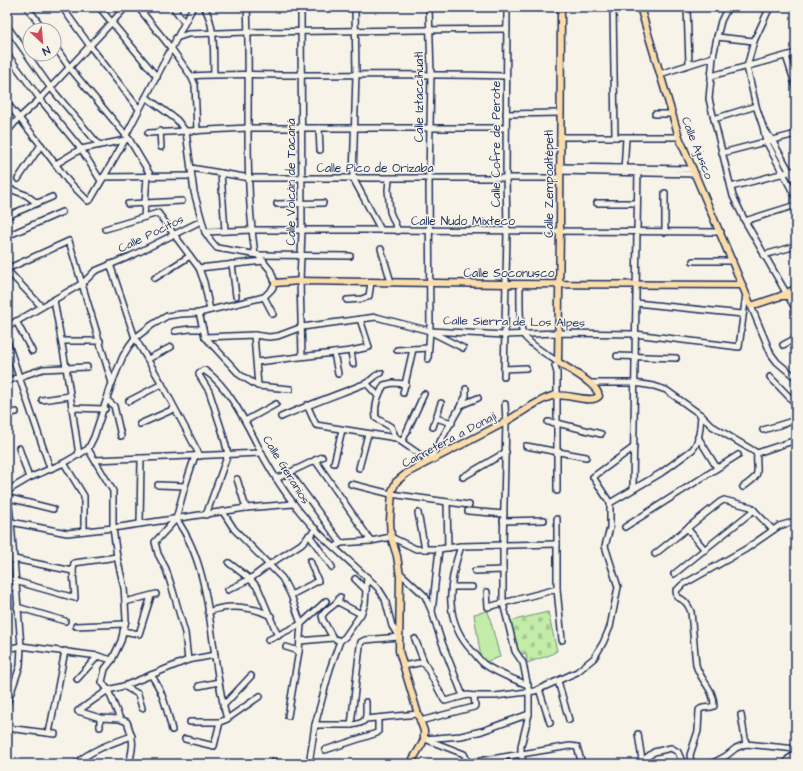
<svg xmlns="http://www.w3.org/2000/svg" width="803" height="771" font-family="'Architects Daughter',sans-serif">
<defs>
<pattern id="cemetery-stones" width="16" height="16" patternUnits="userSpaceOnUse"><rect width="16" height="16" fill="#c2eca8"/><path d="M2 7V4a2 2 0 0 1 4 0v3zM10 15v-3a2 2 0 0 1 4 0v3z" fill="#a6cb93"/></pattern>
</defs>
<rect width="100%" height="100%" fill="#f7f3e8"/>
<filter id="ink" filterUnits="userSpaceOnUse"><feTurbulence type="fractalNoise" baseFrequency=".025" numOctaves="2"/><feDisplacementMap in="SourceGraphic" scale="8" xChannelSelector="R" yChannelSelector="G"/><feConvolveMatrix kernelMatrix="1 2 1 2 8 2 1 2 1" color-interpolation-filters="sRGB"/></filter>
<g filter="url(#ink)">
<!-- cemetery -->
<polygon fill="url(#cemetery-stones)" stroke="#6e8e83" points="548,612 557,651 550,655 527,663 526,653 519,655 510,621"/>
<!-- park -->
<polygon fill="#c2eca8" stroke="#6e8e83" points="488,611 500,657 485,662 481,658 474,614"/>
<g fill="none" stroke-linecap="round" stroke-linejoin="round">
<defs>
<g id="minor">
<polyline points="27,7 44,30"/>
<polyline points="62,7 90,46 139,109"/>
<polyline points="99,7 157,77"/>
<polyline points="138,7 171,48 191,76 195,85 197,131"/>
<polyline points="173,7 184,22"/>
<path d="M 204,7 C 216,26 213,52 214,74"/>
<path d="M 247,7 C 251,89 243,172 255,254"/>
<polyline points="301,7 302,231 300,281 302,356"/>
<polyline points="355,7 356,74 353,178 381,230"/>
<polyline points="613,7 615,137"/>
<polyline points="687,7 689,64"/>
<polyline points="728,7 721,21 717,37 713,57 709,99 733,196 745,221 796,310"/>
<polyline points="770,7 754,41 747,67 756,106 763,127 766,141 796,198"/>
<polyline points="7,26 50,87 99,145"/>
<polyline points="717,37 754,41"/>
<polyline points="176,38 188,34 248,32 507,29"/>
<polyline points="54,45 69,67 129,139 151,176"/>
<polyline points="7,54 40,99 81,149 101,181"/>
<polyline points="786,56 796,87"/>
<polyline points="660,74 713,57"/>
<path d="M 191,76 C 228,73 265,75 303,75 C 371,75 438,74 506,76"/>
<polyline points="711,76 796,53"/>
<polyline points="7,103 41,145 68,181 88,201 91,199 125,140 129,139"/>
<polyline points="506,114 560,113"/>
<polyline points="655,114 672,114"/>
<polyline points="714,119 756,106"/>
<polyline points="319,128 320,150"/>
<polyline points="765,130 772,140 796,183"/>
<polyline points="160,131 161,147"/>
<polyline points="7,132 18,119 40,99 126,7"/>
<polyline points="148,133 248,128 506,128"/>
<polyline points="126,135 193,7"/>
<polyline points="560,137 679,137"/>
<polyline points="722,153 796,134"/>
<polyline points="56,164 81,149 125,140"/>
<polyline points="559,167 693,169"/>
<polyline points="191,168 250,178 560,178"/>
<polyline points="559,171 695,174"/>
<polyline points="624,171 626,138"/>
<polyline points="221,173 225,231"/>
<polyline points="103,177 191,176"/>
<polyline points="18,179 41,145"/>
<polyline points="389,179 388,190 390,212 398,231"/>
<polyline points="731,187 796,170"/>
<polyline points="7,188 26,195 37,203"/>
<polyline points="597,203 637,203"/>
<polyline points="128,204 182,201"/>
<polyline points="277,204 323,203"/>
<polyline points="7,216 52,197"/>
<polyline points="144,217 147,176"/>
<polyline points="745,221 796,205"/>
<polyline points="105,229 158,213 199,268 204,282 210,310"/>
<polyline points="205,232 252,230 381,230 721,232"/>
<polyline points="665,232 665,193"/>
<polyline points="7,236 62,212"/>
<polyline points="381,249 391,282"/>
<polyline points="258,255 350,256"/>
<polyline points="764,255 796,246"/>
<polyline points="693,261 733,261"/>
<polyline points="110,264 135,338 162,384 200,456"/>
<polyline points="232,264 236,296"/>
<polyline points="199,268 264,261"/>
<polyline points="7,269 69,241 112,383"/>
<polyline points="7,270 41,306"/>
<polyline points="155,278 190,256"/>
<path d="M 520,284 C 520,295 519,326 523,334 C 527,343 549,356 558,362"/>
<polyline points="264,297 273,314"/>
<polyline points="54,300 66,367 79,455"/>
<polyline points="347,300 362,299 369,296 371,282"/>
<polyline points="636,303 742,314"/>
<polyline points="751,306 771,354 777,362 796,378"/>
<polyline points="199,313 205,337 240,375 258,386 290,389"/>
<polyline points="16,321 32,351"/>
<polyline points="7,327 83,283 95,271 131,256 201,221"/>
<polyline points="175,331 190,329 203,329"/>
<polyline points="433,333 463,348"/>
<polyline points="254,335 258,386"/>
<polyline points="205,337 254,335 269,337 278,336 302,327 376,317 430,331 505,335 558,333 635,334 739,347 746,294"/>
<polyline points="7,341 50,468"/>
<polyline points="62,341 100,341"/>
<polyline points="783,345 796,338"/>
<polyline points="397,350 428,348"/>
<polyline points="351,351 353,364"/>
<polyline points="334,353 338,374"/>
<polyline points="617,356 676,358"/>
<polyline points="148,359 171,347"/>
<polyline points="428,359 430,331 429,178 431,74 429,7"/>
<polyline points="257,362 351,351 369,347 360,319"/>
<polyline points="555,366 557,373 557,491"/>
<polyline points="504,369 526,368"/>
<polyline points="504,377 507,231 506,177 507,7"/>
<polyline points="770,377 796,404"/>
<polyline points="7,381 43,369 87,367"/>
<polyline points="590,383 634,383 654,386 666,390 701,415 712,426 757,453"/>
<polyline points="367,384 378,396"/>
<polyline points="403,393 413,349"/>
<polyline points="42,400 70,396"/>
<polyline points="107,400 114,406 121,436"/>
<polyline points="129,401 162,384"/>
<polyline points="505,404 506,421 503,546 503,603 515,651 523,663 529,692 529,714 521,746 521,755 524,764"/>
<polyline points="307,405 316,425 396,438 429,461 461,405 466,396 466,389"/>
<polyline points="461,405 478,398"/>
<polyline points="72,408 105,409"/>
<polyline points="7,414 16,412"/>
<path d="M 281,417 C 308,405 336,395 364,384 C 371,382 374,375 381,373"/>
<polyline points="436,418 452,423"/>
<polyline points="245,421 276,404"/>
<polyline points="548,422 557,423 601,434"/>
<polyline points="140,424 174,409"/>
<polyline points="433,427 441,403"/>
<polyline points="763,430 796,420"/>
<polyline points="698,437 717,468"/>
<path d="M 396,438 L 391,427 L 376,418 C 374,405 378,396 384,385 L 393,383 L 406,384"/>
<polyline points="402,442 424,394"/>
<polyline points="526,446 586,457"/>
<path d="M 634,447 L 593,477 L 610,503 L 661,473 L 692,450 C 700,442 700,426 701,415"/>
<polyline points="19,448 29,478"/>
<polyline points="88,449 113,491 113,528 117,557 124,588 125,602 126,620 121,641 112,660 105,669 102,682 108,690 120,719"/>
<polyline points="757,453 796,440"/>
<polyline points="95,460 262,453"/>
<polyline points="315,460 371,541"/>
<polyline points="64,463 84,496 84,531"/>
<polyline points="334,463 342,430"/>
<polyline points="359,468 368,434"/>
<polyline points="290,473 341,543"/>
<polyline points="463,477 506,452"/>
<polyline points="237,479 246,508"/>
<polyline points="276,479 322,457"/>
<polyline points="351,484 391,494 469,505"/>
<polyline points="158,485 185,486"/>
<path d="M 743,487 C 764,473 755,473 757,453"/>
<polyline points="633,489 638,168"/>
<polyline points="7,491 29,478 64,463 88,449 94,437 112,383 123,356 129,346 135,338 152,325 167,316 180,314 199,313 264,297 272,289 275,283 271,271 258,255 217,248 211,241 205,232 194,192 186,132 177,120 146,97"/>
<polyline points="7,491 11,522 21,646 20,666 7,704"/>
<polyline points="9,498 53,509"/>
<polyline points="447,502 448,548"/>
<polyline points="468,511 504,514"/>
<polyline points="223,512 234,529 282,578 291,595 301,624 299,651 288,716"/>
<polyline points="418,513 425,549"/>
<path d="M 206,515 L 228,454 L 223,434 L 209,391 L 199,375 L 199,373 L 204,370 C 230,386 250,431 264,458 C 273,474 283,490 294,504 C 317,536 351,561 378,588 L 385,599 L 392,626 L 399,637 L 365,640 L 361,642 L 360,646 L 351,725 L 315,725"/>
<path d="M 176,519 C 216,573 208,655 227,719 L 220,722 L 214,746 L 185,739"/>
<polyline points="557,519 557,589 562,640"/>
<polyline points="503,521 544,520"/>
<polyline points="11,522 67,533 113,528 246,508 293,504"/>
<polyline points="140,524 141,458"/>
<polyline points="625,527 738,455"/>
<polyline points="687,528 705,550"/>
<polyline points="309,535 332,567"/>
<path d="M 461,546 C 448,584 443,621 473,652 C 477,656 480,661 484,664 C 496,673 513,679 528,685"/>
<polyline points="335,547 341,543 371,541 391,537 416,549 439,549 461,546 557,544"/>
<polyline points="655,554 720,502 724,500 751,507 773,530"/>
<polyline points="14,559 73,571 74,563 117,557"/>
<polyline points="229,563 250,579 258,588 278,636"/>
<polyline points="475,571 503,570"/>
<polyline points="399,572 425,596 432,612 441,640 463,696"/>
<polyline points="674,574 754,510"/>
<polyline points="355,579 366,590"/>
<polyline points="15,581 75,598 73,571"/>
<polyline points="452,587 472,587"/>
<polyline points="7,589 16,587"/>
<polyline points="228,590 250,579 270,564 301,544 316,529"/>
<polyline points="487,592 488,607 557,589"/>
<polyline points="291,595 318,581 310,561"/>
<polyline points="125,602 156,594"/>
<polyline points="338,602 361,614"/>
<polyline points="17,607 65,621"/>
<path d="M 208,612 C 228,604 252,606 271,616"/>
<polyline points="432,612 439,549"/>
<polyline points="76,626 125,624"/>
<polyline points="123,631 139,634 151,596"/>
<polyline points="415,639 424,662 444,700 445,701 468,695 474,696 495,696 535,691 577,672 594,658 603,643 610,627 618,587 605,546 610,528 610,503"/>
<polyline points="268,640 301,624 326,601"/>
<polyline points="300,641 333,638"/>
<path d="M 340,641 L 333,638 L 323,620 L 322,616 C 327,607 337,606 340,597"/>
<polyline points="286,647 299,651"/>
<polyline points="7,649 21,646 98,656 112,660"/>
<polyline points="188,660 185,633 173,591 166,569 158,554 155,542 176,519 185,486 195,456"/>
<polyline points="403,666 424,662"/>
<path d="M 151,675 C 163,691 167,710 172,730"/>
<polyline points="77,679 98,656"/>
<polyline points="558,681 569,720"/>
<polyline points="124,686 138,694 142,708"/>
<polyline points="199,686 219,682"/>
<polyline points="539,689 550,723"/>
<polyline points="223,706 251,676"/>
<polyline points="78,711 108,690 124,686 188,660 215,655"/>
<polyline points="78,711 100,718"/>
<polyline points="741,715 746,744"/>
<polyline points="227,719 260,696"/>
<polyline points="366,719 418,714"/>
<polyline points="420,721 474,707 475,706 474,696"/>
<polyline points="190,722 220,722"/>
<path d="M 351,725 C 369,723 366,718 366,702"/>
<path d="M 100,727 L 100,718 L 120,719 L 127,722 C 134,741 134,744 129,764"/>
<polyline points="7,728 55,734"/>
<polyline points="49,733 65,651"/>
<polyline points="638,734 642,760"/>
<polyline points="424,739 461,736 482,731 529,714"/>
<polyline points="425,739 464,754 469,764"/>
<polyline points="325,750 377,733 378,732 378,718"/>
<polyline points="275,761 276,764"/>
<path d="M 76,764 C 88,751 115,742 132,736"/>
<polyline points="309,764 315,725 330,669 340,641 345,637 361,614 365,604 367,577"/>
<polyline points="461,764 570,746 577,747 582,764"/>
<polyline points="638,764 654,752 671,748 678,752 683,764"/>
<path d="M 691,764 L 690,755 L 698,731 L 699,710 C 703,706 709,709 714,706 C 714,688 701,682 696,665 L 691,612 C 688,604 685,600 677,597 L 676,591 L 682,585 L 746,549 L 779,526 L 796,521"/>
<polyline points="711,764 726,756 736,748 746,744 796,749"/>
<polyline points="786,764 788,759 796,754"/>
</g>
<g id="major">
<polyline points="640,7 679,137 751,306 781,296 786,293 796,289"/>
<polyline points="275,283 300,281 506,284 742,285"/>
<polyline points="781,296 789,296 796,294"/>
<path d="M 410,764 L 422,744 L 424,739 L 424,731 L 418,714 L 399,651 L 400,576 L 397,556 L 391,537 L 390,521 L 392,491 L 396,482 L 407,473 C 440,455 474,439 507,421 C 521,413 536,401 552,396 C 565,392 591,405 599,396 C 598,384 568,369 558,362 L 560,231 L 561,7"/>
</g>
</defs>
<!-- minor casing -->
<use href="#minor" stroke="#1b2f5e" stroke-width="8"/>
<!-- major casing -->
<use href="#major" stroke="#1b2f5e" stroke-width="9"/>
<!-- minor -->
<use href="#minor" stroke="#f7f3e8" stroke-width="5"/>
<!-- major -->
<use href="#major" stroke="#fbddab" stroke-width="6"/>
</g>
</g>
<g text-anchor="middle" dominant-baseline="central" stroke-width="3" stroke-linejoin="round" paint-order="stroke">
<!-- street labels -->
<g font-size="12" fill="#1b2f5e" stroke="#f7f3e8">
<text transform="translate(419 97) rotate(-90)">Calle Iztaccíhuatl</text>
<text transform="translate(496 144) rotate(-90)">Calle Cofre de Perote</text>
<text transform="translate(697 148) rotate(68)">Calle Ajusco</text>
<text x="375" y="168">Calle Pico de Orizaba</text>
<text transform="translate(291 182) rotate(-90)">Calle Volcán de Tacaná</text>
<text transform="translate(549 184) rotate(-90)">Calle Zempoaltépetl</text>
<text x="463" y="221">Calle Nudo Mixteco</text>
<text transform="translate(151 234) rotate(-26)">Calle Pocitos</text>
<text x="509" y="273">Calle Soconusco</text>
<text transform="translate(514 322) rotate(1)">Calle Sierra de Los Alpes</text>
<text transform="translate(449 440) rotate(-28)">Carretera a Donají</text>
<text transform="translate(286 470) rotate(58)">Calle Geranios</text>
</g>
</g>
<!-- margin -->
<rect width="803" height="771" fill="none" stroke="#f7f3e8" stroke-width="24"/>
<rect x="12" y="12" width="779" height="747" fill="none" stroke="#1b2f5e" stroke-width="1.5" filter="url(#ink)"/>
<!-- north arrow -->
<g transform="translate(42 42) rotate(154)"><circle r="19" fill="#f7f3e8" stroke="#9fa5b1"/>
<path d="M0-3L7 15L0 10L-7 15Z" fill="#d1495b"/>
<text y="-6" font-size="11" font-weight="bold" text-anchor="middle" fill="#1b2f5e">N</text>
</g>
</svg>
